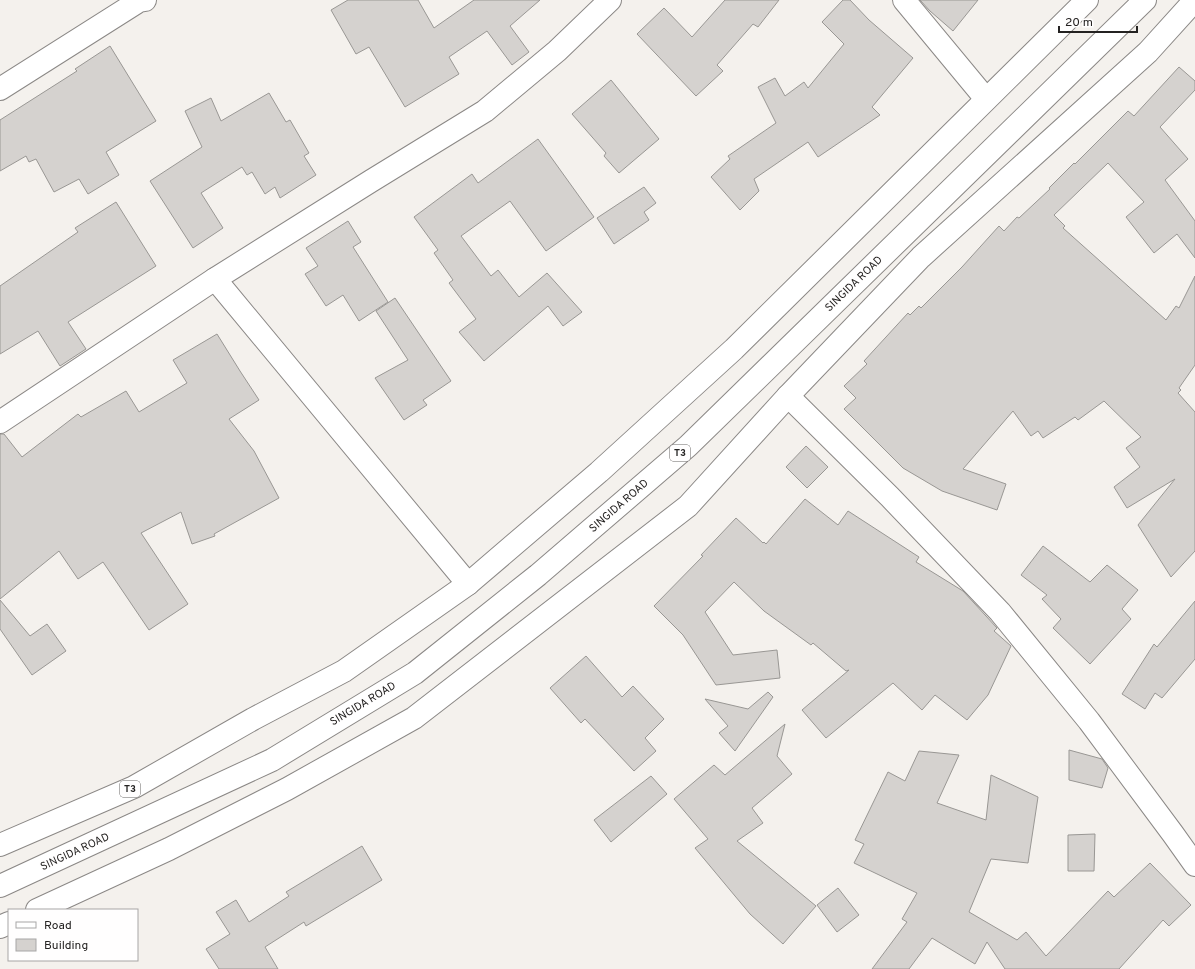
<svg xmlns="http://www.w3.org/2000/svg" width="1195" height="969" font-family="Overpass,sans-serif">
<rect width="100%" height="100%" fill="#f4f1ed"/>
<!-- building -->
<g fill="#d5d2cf" stroke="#999794">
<polygon points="348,0 418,0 434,28 474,0 540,0 510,26 529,52 512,65 487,31 449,57 459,74 405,107 369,47 356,54 331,10"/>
<polygon points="725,0 779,0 758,27 753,24 717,65 723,71 696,96 637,34 664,8 692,37"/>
<polygon points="843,0 850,0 869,20 913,58 872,107 880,115 818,157 808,142 754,179 759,191 740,210 711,177 730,159 728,156 776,123 758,87 775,78 785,96 804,82 808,88 844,44 822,22"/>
<polygon points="920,0 978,0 953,31 930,11"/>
<polygon points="110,46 156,121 106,152 119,175 88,194 79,179 54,192 36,159 29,162 26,156 0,171 0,120 77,71 75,69"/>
<polygon points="1179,67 1195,81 1195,90 1160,127 1188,159 1165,180 1195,221 1195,258 1177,234 1154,253 1126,217 1144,202 1108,163 1054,215 1065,226 1063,228 1166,320 1176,306 1179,308 1195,276 1195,365 1179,388 1181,390 1178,393 1195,412 1195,551 1171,577 1138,525 1175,479 1127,508 1114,487 1140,467 1126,448 1141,437 1104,401 1078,420 1075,417 1043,438 1038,431 1031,436 1013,411 963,469 1006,484 997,510 942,491 903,468 844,409 856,398 844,386 867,364 864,361 908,313 910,315 919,306 921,308 962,267 999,226 1004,231 1017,217 1019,218 1050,189 1049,188 1074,163 1075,164 1128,111 1134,116"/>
<polygon points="611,80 659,139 619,173 604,156 606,153 572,114"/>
<polygon points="269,93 286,122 290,120 309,153 304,156 316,175 280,198 275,187 265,194 252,172 247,175 242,167 201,193 223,228 193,248 150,181 202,147 185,111 211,98 221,121"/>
<polygon points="538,139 594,217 546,251 510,201 461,236 491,276 498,270 519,297 547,273 582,312 563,326 548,306 484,361 459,332 476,319 449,283 453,280 434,253 438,250 414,217 472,174 478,183"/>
<polygon points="644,187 656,203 644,212 649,220 614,244 597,218"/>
<polygon points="116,202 156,266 68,322 86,349 60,366 38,331 0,354 0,286 78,232 75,228"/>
<polygon points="348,221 361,242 353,247 388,302 359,321 343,295 326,306 305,274 318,266 306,248"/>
<polygon points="395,298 451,381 423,400 427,405 404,420 375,378 408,360 376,311"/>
<polygon points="217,334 240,371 259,400 229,419 254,451 279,498 214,534 215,536 192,544 181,512 141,533 188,604 149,630 103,562 78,579 59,551 0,599 0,434 4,434 22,457 78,414 81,417 126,391 139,412 187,383 173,360"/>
<polygon points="806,446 828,467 807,488 786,467"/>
<polygon points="805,499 838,525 848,511 919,557 916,562 963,591 997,628 994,631 1011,646 988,695 967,720 935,695 922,710 893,683 826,738 802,710 849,670 846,671 813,643 811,645 764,611 734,582 705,612 733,655 777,650 780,678 716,685 683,635 654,606 703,556 701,555 736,518 763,543 764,542 766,544"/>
<polygon points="1043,546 1090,582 1107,565 1138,590 1122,609 1131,619 1090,664 1053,628 1061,619 1042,599 1047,595 1021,575"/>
<polygon points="0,600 30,636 47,624 66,651 32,675 0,629"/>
<polygon points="1195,601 1195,659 1162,698 1155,693 1145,709 1122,694 1154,644 1157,647"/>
<polygon points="586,656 622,697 633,686 664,719 645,738 656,751 634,771 585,719 581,723 550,688"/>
<polygon points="768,692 773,697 735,751 719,733 728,726 705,699 748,709"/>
<polygon points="785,724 777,756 792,774 752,808 763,823 737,841 816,906 783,944 750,914 695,848 708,839 674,799 714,765 725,775"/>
<polygon points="1069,750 1102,759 1108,768 1102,788 1069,780"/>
<polygon points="919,751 959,755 937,803 986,820 991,775 1038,797 1028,863 991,859 969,912 1017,940 1026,932 1046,956 1108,891 1114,897 1150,863 1191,905 1169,926 1163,920 1119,969 1005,969 987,942 975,964 932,938 909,969 872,969 907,922 902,919 917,893 854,863 864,844 855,840 888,772 905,781"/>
<polygon points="651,776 667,794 611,842 594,820"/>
<polygon points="1095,834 1094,871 1068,871 1068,835"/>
<polygon points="362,846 382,880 306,926 304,922 265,947 278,969 219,969 206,949 230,934 216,912 236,900 249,922 289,896 286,892"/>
<polygon points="838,888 859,915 837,932 817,905"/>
</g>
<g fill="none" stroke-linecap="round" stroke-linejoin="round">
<defs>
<g id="minor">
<polyline points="904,0 986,99"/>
<polyline points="0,89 139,1 145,0"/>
<polyline points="215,279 468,584"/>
<polyline points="788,396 890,497 1000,612 1089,721 1173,834 1195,865"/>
<polyline points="0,422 215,279 371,181 485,111 557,51 610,0"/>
<polyline points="37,910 169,849 287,789 414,718 688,506 788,396 921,257 1148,52 1195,0"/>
<polyline points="0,927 9,923"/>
</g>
<g id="highway">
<polyline points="0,845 134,787 253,719 344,671 468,584 599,472 734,349 1087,0"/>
<polyline points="0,886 272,760 415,673 538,575 688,446 1145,0"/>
</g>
</defs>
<!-- minor casing -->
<use href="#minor" stroke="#8b8886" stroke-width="24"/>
<!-- highway casing -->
<use href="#highway" stroke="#8b8886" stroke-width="24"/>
<!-- minor -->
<use href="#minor" stroke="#fff" stroke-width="22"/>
<!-- highway -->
<use href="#highway" stroke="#fff" stroke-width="22"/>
</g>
<g text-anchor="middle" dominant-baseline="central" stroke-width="3" stroke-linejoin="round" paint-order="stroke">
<!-- shield labels -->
<g fill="#fffefe" stroke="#666463" stroke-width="1">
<rect x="670" y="445" width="20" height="16" rx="3"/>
<rect x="120" y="781" width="20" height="16" rx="3"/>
</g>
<g font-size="10" font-weight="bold" fill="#242221">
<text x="680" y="453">T3</text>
<text x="130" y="789">T3</text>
</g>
<!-- street labels -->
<g font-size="11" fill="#242221" stroke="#fffefe">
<text transform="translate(854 284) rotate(-44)">SINGIDA ROAD</text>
<text transform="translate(619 506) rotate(-41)">SINGIDA ROAD</text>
<text transform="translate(363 704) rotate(-31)">SINGIDA ROAD</text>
<text transform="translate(75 852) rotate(-25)">SINGIDA ROAD</text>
</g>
</g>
<!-- legend -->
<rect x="8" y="909" width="130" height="52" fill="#fffefe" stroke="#a7a6a6"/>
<rect x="16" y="922" width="20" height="6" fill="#ffffff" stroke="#a7a6a6"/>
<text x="44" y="929" font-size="12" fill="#242221">Road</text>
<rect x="16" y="939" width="20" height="12" fill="#d5d2cf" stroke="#a7a6a6"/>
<text x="44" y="949" font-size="12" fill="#242221">Building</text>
<!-- scale -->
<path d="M1059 26v6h78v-6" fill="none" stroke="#242221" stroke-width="2"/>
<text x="1065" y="26" font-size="12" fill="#242221" stroke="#fffefe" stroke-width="3" paint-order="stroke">20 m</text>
</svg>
